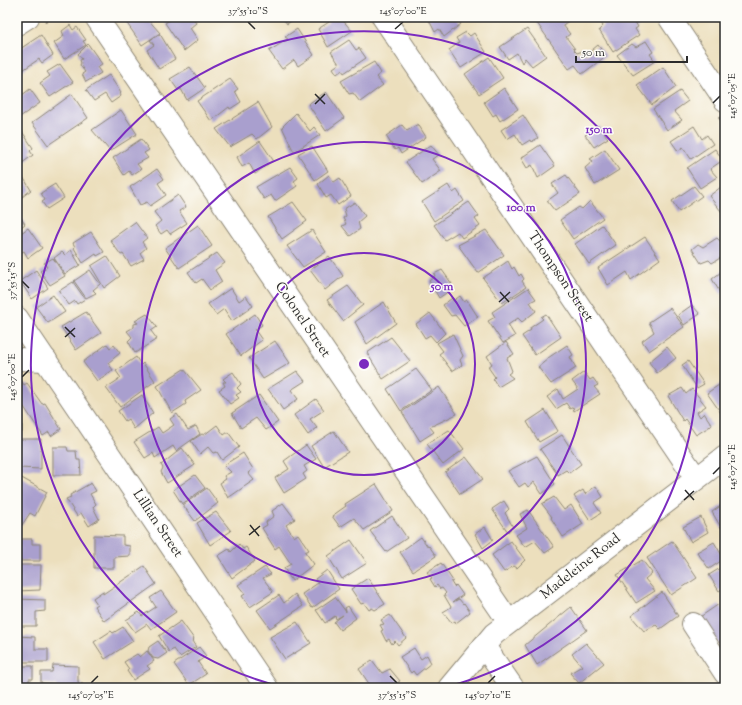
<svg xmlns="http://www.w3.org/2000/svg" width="742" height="705" font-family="'Sorts Mill Goudy',serif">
<rect width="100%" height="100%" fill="#fdfcf7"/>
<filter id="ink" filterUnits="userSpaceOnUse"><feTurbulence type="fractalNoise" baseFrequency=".025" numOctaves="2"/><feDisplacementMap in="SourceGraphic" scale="8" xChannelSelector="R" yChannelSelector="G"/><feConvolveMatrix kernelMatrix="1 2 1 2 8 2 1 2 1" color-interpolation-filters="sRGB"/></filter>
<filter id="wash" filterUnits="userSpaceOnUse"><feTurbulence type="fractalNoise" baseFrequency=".012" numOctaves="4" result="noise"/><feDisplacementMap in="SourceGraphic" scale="16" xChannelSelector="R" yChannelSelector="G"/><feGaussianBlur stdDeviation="0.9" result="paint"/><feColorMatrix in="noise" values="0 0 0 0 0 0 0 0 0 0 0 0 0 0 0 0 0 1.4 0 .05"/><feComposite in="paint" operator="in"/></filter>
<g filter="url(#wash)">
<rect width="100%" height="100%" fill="#ecdfbd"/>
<g id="blocks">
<!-- building -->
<g fill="#a99fce">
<polygon points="134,17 146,17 160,33 142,45 126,22"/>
<polygon points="174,17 193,17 196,23 190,28 198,40 184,51 165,23"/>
<polygon points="282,17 297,17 287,24"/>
<polygon points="327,17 340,17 352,31 328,47 318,29 329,22 326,18"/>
<polygon points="429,17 456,17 461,24 444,37 439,29 435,32 428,18"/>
<polygon points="546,17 573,17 563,25 570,34 566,37 575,49 574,50 577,53 583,51 586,55 598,45 606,56 582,74 575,65 569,69 537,23"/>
<polygon points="608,17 632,17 638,27 635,29 639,35 613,52 599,30 603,26 601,22"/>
<polygon points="70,25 73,30 77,27 86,40 83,41 86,45 64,59 54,43 64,36 62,31"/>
<polygon points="297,29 314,55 298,66 294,60 282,69 269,51 288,39 285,37"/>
<polygon points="527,29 546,56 532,66 525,58 522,63 517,53 508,59 500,47"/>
<polygon points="466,32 470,36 474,33 486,52 461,68 449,50 459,43 456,38"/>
<polygon points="160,34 175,59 159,69 147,50 154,45 150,40"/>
<polygon points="41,35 53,55 42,63 39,59 17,74 17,51"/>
<polygon points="349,40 356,50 359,48 366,58 344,73 342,70 337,74 333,68 339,64 331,52"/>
<polygon points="646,41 653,52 650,54 655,61 633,75 617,55 632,44 636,47"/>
<polygon points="88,44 102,64 97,67 101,73 86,82 82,74 85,72 80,65 81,63 80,60 82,59 78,54"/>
<polygon points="489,57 503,78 479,94 465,74"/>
<polygon points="374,62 381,73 376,77 383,85 360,102 353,93 349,94 341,81"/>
<polygon points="60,64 73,82 50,97 40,83 50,76 47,72"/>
<polygon points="190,67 205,88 187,100 181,89 178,90 170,79"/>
<polygon points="663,67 676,87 652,105 637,85"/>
<polygon points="109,75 121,93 120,94 121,96 111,103 105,94 94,101 86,90"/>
<polygon points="230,79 238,89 235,91 241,102 230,109 229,107 211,121 197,101"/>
<polygon points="504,88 518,109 500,121 496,114 493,116 484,102"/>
<polygon points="30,89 40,103 17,119 17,99"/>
<polygon points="680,91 688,101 674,111 682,120 667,130 653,109"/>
<polygon points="326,92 344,118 326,131 308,104"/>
<polygon points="72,94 88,118 48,145 32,123"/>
<polygon points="258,102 272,127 257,139 252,134 230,147 216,129"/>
<polygon points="121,110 137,134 110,151 92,130"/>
<polygon points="296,113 310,131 314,127 320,135 294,152 282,127"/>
<polygon points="523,115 538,138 531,142 530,140 522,145 515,134 507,139 501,130"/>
<polygon points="418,124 426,137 401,154 398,148 395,150 386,136 402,125 407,131"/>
<polygon points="599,126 608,138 594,147 585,135"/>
<polygon points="694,126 702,139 707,135 713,144 691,159 683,147 678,151 671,141"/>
<polygon points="21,130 33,148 30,151 33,155 17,167 17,133"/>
<polygon points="141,139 149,150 144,153 148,158 137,164 141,169 132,175 129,171 124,175 113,158"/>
<polygon points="260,141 273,160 255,174 249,163 242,167 237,157"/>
<polygon points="431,145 439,155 432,159 441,171 422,184 406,162"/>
<polygon points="540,145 555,166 538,178 532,165 527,168 521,158"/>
<polygon points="312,146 328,171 315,180 298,154"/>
<polygon points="605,149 619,170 595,185 585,168 593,161 590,159"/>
<polygon points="715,149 723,160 710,169 717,177 700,188 687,168"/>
<polygon points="290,167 298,178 294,181 297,186 275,201 271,195 264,199 256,187"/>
<polygon points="157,169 164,179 158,183 166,195 150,206 147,202 140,205 130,187"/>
<polygon points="329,175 334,182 340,178 351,196 338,205 331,195 326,198 318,184"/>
<polygon points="566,175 580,194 555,211 547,201 558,193 552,184"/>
<polygon points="23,177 31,190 17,201 17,181"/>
<polygon points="55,184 64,198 47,209 42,202 45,200 41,193"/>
<polygon points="725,184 725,216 709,196"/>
<polygon points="448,185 453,193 457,190 464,201 434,221 422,202"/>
<polygon points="694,186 702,196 679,212 672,201"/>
<polygon points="178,195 186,207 179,211 187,223 170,234 167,230 161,234 155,226 161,221 154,212"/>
<polygon points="590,201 603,218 573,239 560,220 579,207 582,209"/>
<polygon points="293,202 307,221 282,239 268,217"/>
<polygon points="355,202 365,216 358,222 360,229 350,236 342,226 346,224 343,218 346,216 344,209"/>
<polygon points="469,202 479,216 475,219 480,226 462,238 458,232 445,240 434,225"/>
<polygon points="17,212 25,224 17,230"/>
<polygon points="135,222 147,238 142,242 146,248 140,253 144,259 131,266 123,254 121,255 110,240"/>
<polygon points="198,225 212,246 179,268 165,248"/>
<polygon points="602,225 616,245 589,264 575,244"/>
<polygon points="28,228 42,248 28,258 24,251 20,253 17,249 17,236"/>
<polygon points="312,230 326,252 303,267 287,246"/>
<polygon points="486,230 504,255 478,273 458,245"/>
<polygon points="91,232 104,252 97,256 96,254 83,263 74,248 75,247 73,243"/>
<polygon points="645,237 660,259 631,280 627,272 608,285 598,268"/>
<polygon points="717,238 724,245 725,244 725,260 722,257 712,263 709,260 701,263 692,249 698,244 703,247"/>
<polygon points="71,250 80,265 65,274 54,258 62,252 65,255"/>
<polygon points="217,253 225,263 215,270 222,282 210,290 202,279 196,283 188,272"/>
<polygon points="107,256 120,276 104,288 91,266"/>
<polygon points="329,256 343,276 325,290 310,270"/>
<polygon points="53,258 65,276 50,285 40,271 47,267 44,263"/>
<polygon points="508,261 512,269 514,267 519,276 521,274 524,279 522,281 526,287 502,303 483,278"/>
<polygon points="725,269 725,292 721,294 712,279"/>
<polygon points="36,270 48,288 32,299 20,281"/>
<polygon points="90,270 100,284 93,290 96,293 86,298 74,281"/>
<polygon points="442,270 452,284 448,288 449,291 439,298 429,281 435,276 434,274"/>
<polygon points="73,282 85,299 77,304 75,301 69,305 59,291"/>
<polygon points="348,286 363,305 343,321 327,300"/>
<polygon points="231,288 239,301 246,296 253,306 232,321 224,309 216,315 208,304"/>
<polygon points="528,288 536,299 530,302 536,311 522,322 518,318 508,325 515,336 503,343 488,321 495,317 492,312"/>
<polygon points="53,295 65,312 48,323 36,307"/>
<polygon points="460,296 464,302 467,300 478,317 464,326 455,315 451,316 443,305 452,298 453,301"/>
<polygon points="384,302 396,323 367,344 355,322"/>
<polygon points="692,305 700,314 684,325 678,315"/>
<polygon points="670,308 684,327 649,351 642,341 654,332 649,322"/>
<polygon points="86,312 101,333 76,350 61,327"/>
<polygon points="430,313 445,333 436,342 430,335 425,338 416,324"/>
<polygon points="147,314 157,327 151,331 157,339 135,353 128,341 132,337 127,331 134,327 134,324 138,323 135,321"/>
<polygon points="255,314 262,325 255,330 262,340 241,356 226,334"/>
<polygon points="546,314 561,337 535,355 522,336 531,330 530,328 543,319 541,317"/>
<polygon points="453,334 463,356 460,360 462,365 452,371 439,354 443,351 437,343"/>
<polygon points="391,337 410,361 383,379 367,353"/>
<polygon points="275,341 290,363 263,379 249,358"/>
<polygon points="506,342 514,354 507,358 512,371 508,374 513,378 498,387 493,379 495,377 488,367 492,364 487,356"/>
<polygon points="107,344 110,348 114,345 120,353 108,363 113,370 97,381 83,362"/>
<polygon points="567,345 573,355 570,357 576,368 551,384 538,367 548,359 548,358"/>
<polygon points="667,347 676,358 657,373 649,362"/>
<polygon points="136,357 141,365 143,363 155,381 120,407 106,388 121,378 116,371"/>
<polygon points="688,361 704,384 697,388 682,365"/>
<polygon points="184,369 201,390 185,401 186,404 172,413 157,386"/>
<polygon points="416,369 432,390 401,411 387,389"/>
<polygon points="297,371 305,381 291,390 298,399 283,410 268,389"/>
<polygon points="233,372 241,384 237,388 241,392 236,395 239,398 230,404 219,390 225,386 223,382 226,382 223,379"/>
<polygon points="584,372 590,380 593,378 598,385 594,387 600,394 574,411 573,407 570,409 566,403 556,409 547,397 558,389 563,399 578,389 572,381"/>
<polygon points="17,379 19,381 21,380 24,385 27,383 42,404 45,403 61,429 51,436 49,432 43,436 22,404 19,406 17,403"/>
<polygon points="725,381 725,410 721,413 707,393"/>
<polygon points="439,387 457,414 430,427 434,432 420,441 402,412"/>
<polygon points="682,388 686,394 692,389 694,391 706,406 697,412 700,417 704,413 712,425 696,435 685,419 683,421 668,396"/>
<polygon points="142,395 153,413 134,429 128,419 125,421 118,411"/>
<polygon points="259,395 278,422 266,430 256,418 241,428 232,413"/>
<polygon points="316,399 324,410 310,419 317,428 308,435 294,415"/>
<polygon points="545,410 558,431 539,442 527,422"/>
<polygon points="177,414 188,430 196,426 200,434 176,451 173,446 155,458 153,453 145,458 134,442 158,427 162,433 174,425 170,419"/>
<rect x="17" y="416" width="5" height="16"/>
<polygon points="217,425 224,435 228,432 239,447 222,460 217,452 213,453 208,447 200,454 191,441 202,434 204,435"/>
<polygon points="449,430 464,449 443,465 427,444"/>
<polygon points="334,431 348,452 324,467 311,446"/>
<polygon points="562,435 581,464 569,473 566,470 558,475 540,449"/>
<polygon points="20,439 41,439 41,469 19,468"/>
<polygon points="306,445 316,459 304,466 307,471 303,474 306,479 284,493 275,478 289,469 284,461"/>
<polygon points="53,447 67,447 68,451 76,451 77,460 80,460 81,475 53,475"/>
<polygon points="182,448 195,465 167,483 161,472 163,468 161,465"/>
<polygon points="243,453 253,469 248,473 254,480 228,498 220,483 226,479 224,476 231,472 224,465"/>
<polygon points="537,456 555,484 542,494 534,482 528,487 525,483 519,487 508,471"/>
<polygon points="466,457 483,479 460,494 445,472"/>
<polygon points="195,475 205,488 182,504 173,490"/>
<polygon points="18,476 47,492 35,516 30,513 22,525 17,521"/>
<polygon points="91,483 96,491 90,494 96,504 93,507 99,519 89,526 81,513 77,516 66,499 71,497 70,495"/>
<polygon points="376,484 393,511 364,530 354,518 340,527 332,516 346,506 345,504"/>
<polygon points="596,486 603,497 594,503 601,513 590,520 574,496 583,490 585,494"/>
<polygon points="207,488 218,503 195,521 183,505"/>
<polygon points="554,497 564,510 571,505 583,524 563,537 551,518 552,517 542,504"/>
<polygon points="504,501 509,509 505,513 513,527 508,532 492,509"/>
<polygon points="283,503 295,519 286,525 294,537 298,534 309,550 305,552 314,564 292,581 284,568 291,564 279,546 275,549 262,528 267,525 266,522 274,516 272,511"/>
<polygon points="725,503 725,527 722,529 712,512"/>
<polygon points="528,510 554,547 545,553 535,541 525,547 516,535 527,528 520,514"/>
<polygon points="216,512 231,531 210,545 197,523"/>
<polygon points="392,516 407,538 386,552 370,531"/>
<polygon points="701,517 708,532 691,542 683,527"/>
<polygon points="485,527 493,540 483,548 475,534"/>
<polygon points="94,535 123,536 123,545 130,546 130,556 114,557 114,568 94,568"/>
<polygon points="421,537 428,547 429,546 436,556 413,571 400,552"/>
<polygon points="17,539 32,539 32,544 40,544 40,561 17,561"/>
<polygon points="351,540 367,563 342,579 328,556"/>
<polygon points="511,541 525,560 517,568 514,566 504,572 492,555"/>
<polygon points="672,541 697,578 671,595 647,558"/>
<polygon points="714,542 724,559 709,569 697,552"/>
<polygon points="239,544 243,549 246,547 255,561 232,578 218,556 229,549 231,552"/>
<polygon points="642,560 652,573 645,579 655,591 636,603 617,575"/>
<polygon points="441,563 453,581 451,582 454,587 456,585 463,595 453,602 459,599 463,604 464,603 470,612 456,623 455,621 452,623 443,612 451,607 444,595 446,593 442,588 440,589 437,585 435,587 430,579 432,578 427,572"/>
<polygon points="17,565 41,565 40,590 17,591"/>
<polygon points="725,565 725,587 719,591 709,575"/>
<polygon points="144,566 156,584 104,621 94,606 97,604 93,598 103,591 103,594"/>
<polygon points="265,567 271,574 263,578 273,592 250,607 242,596 245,594 238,585"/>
<polygon points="327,570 339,589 312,608 302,594 318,583 315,579"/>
<polygon points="368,578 385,604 375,610 372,608 369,610 364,603 361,604 351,589"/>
<polygon points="161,591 176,612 151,629 147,624 135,632 126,620 139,612 142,616 156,607 150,598"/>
<polygon points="662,592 678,616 660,629 656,625 644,631 631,616"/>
<polygon points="295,594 303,606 270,628 257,610 279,595 284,603"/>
<polygon points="335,597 346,612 345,608 348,606 356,618 340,630 334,622 343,615 336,619 335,616 325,623 316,610"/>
<polygon points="17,599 45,600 45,611 36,612 36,626 17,626"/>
<polygon points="719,604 725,612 725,655 700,617"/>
<polygon points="571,607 587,630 537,665 525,645"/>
<polygon points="390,615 406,638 398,645 395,641 392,644 389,639 386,641 381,631 383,630 380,625 384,624 381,620"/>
<polygon points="181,621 194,639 192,641 196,647 180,657 174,649 169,652 159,636"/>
<polygon points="297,622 311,643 285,659 270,637"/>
<polygon points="123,627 133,641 105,659 94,642 111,631 113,633"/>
<polygon points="17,636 35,637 35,649 48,649 48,662 17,662"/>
<polygon points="158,641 167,653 158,659 153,658 148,651 149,647"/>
<polygon points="586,643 604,663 579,683 570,673 582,666 572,654"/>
<polygon points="199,647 206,656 198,662 206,674 189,685 174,664"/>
<polygon points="414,648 421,659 427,655 431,663 416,675 413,671 411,673 400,657"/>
<polygon points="147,651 154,661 147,666 150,669 133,680 127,671 129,669 124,662 137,654 140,657"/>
<polygon points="372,660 382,673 390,669 400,681 393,686 394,688 372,688 359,669"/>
<polygon points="53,665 78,666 78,682 82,683 82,688 57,688 57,685 41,683 41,672 52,672"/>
<polygon points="17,666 33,666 33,679 29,679 29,688 17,688"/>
</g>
</g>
</g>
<g filter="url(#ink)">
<use href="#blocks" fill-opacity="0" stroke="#8c8574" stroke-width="1"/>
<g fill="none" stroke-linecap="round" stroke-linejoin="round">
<defs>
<g id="minor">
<polyline points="96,17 509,622"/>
<polyline points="383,17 696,478"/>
<polyline points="669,17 725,100"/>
<polyline points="17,24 28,17"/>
<polyline points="17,318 267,688"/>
<polyline points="17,359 46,360"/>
<polyline points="693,624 725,673"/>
<polyline points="484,646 513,688"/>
<polyline points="449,688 494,634 725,457"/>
</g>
</defs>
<!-- minor casing -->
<use href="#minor" stroke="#8c8574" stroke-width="24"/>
<!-- path -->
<g stroke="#8c8574" stroke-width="2.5" stroke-dasharray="3 3" stroke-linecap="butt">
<polyline points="45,22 53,17"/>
<polyline points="719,117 725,126"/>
<polyline points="17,294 21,301"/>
</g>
<!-- minor -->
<use href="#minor" stroke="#fff" stroke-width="22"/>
</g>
</g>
<!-- ticks -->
<path fill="none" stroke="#2b2b2b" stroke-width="1.5" d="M 248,22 L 255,29M 395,29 L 403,22M 315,94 L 325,104M 713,103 L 720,96M 315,104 L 325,94M 22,281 L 29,288M 500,292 L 509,302M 499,302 L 510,292M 65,327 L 75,337M 65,337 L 75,328M 22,377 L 29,370M 713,474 L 720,467M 685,490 L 694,500M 684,500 L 694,491M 250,525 L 259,536M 249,535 L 260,526M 390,676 L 397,683M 91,683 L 98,676M 488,683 L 495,676"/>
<!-- distance rings -->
<g fill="none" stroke="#7b2cbf" stroke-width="2">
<circle cx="364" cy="364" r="111"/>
<circle cx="364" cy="364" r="222"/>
<path d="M286 688A333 333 0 1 1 442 688"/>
</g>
<g text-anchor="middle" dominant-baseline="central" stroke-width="3" stroke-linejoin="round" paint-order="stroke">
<!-- street labels -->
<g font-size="14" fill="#2b2b2b" stroke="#fdfcf7">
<text transform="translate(560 277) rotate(56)">Thompson Street</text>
<text transform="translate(302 320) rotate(56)">Colonel Street</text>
<text transform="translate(157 524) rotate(56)">Lillian Street</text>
<text transform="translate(581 567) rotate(-38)">Madeleine Road</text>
</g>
</g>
<circle cx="364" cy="364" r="6" fill="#7b2cbf" stroke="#fdfcf7" stroke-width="2"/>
<g font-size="12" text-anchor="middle" font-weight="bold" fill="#7b2cbf" stroke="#fdfcf7" stroke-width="3" stroke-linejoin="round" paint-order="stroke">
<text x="599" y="133">150 m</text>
<text x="521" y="211">100 m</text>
<text x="442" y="290">50 m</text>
</g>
<!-- margin -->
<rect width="742" height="705" fill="none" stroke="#fdfcf7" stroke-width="44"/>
<!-- scale -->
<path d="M576 56v6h111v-6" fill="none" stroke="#2b2b2b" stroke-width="2"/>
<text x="582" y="56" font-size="12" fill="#2b2b2b" stroke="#fdfcf7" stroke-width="3" paint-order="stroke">50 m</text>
<rect x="22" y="22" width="698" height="661" fill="none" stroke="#2b2b2b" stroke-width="1.5"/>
<g font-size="10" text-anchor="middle" fill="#2b2b2b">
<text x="248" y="14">37°55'10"S</text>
<text x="403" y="14">145°07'00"E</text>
<text transform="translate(731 96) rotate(-90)" y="4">145°07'05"E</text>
<text transform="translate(11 281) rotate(-90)" y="4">37°55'15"S</text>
<text transform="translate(11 377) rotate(-90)" y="4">145°07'00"E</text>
<text transform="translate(731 467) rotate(-90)" y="4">145°07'10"E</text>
<text x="91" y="698">145°07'05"E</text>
<text x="397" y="698">37°55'15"S</text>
<text x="488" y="698">145°07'10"E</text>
</g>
</svg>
